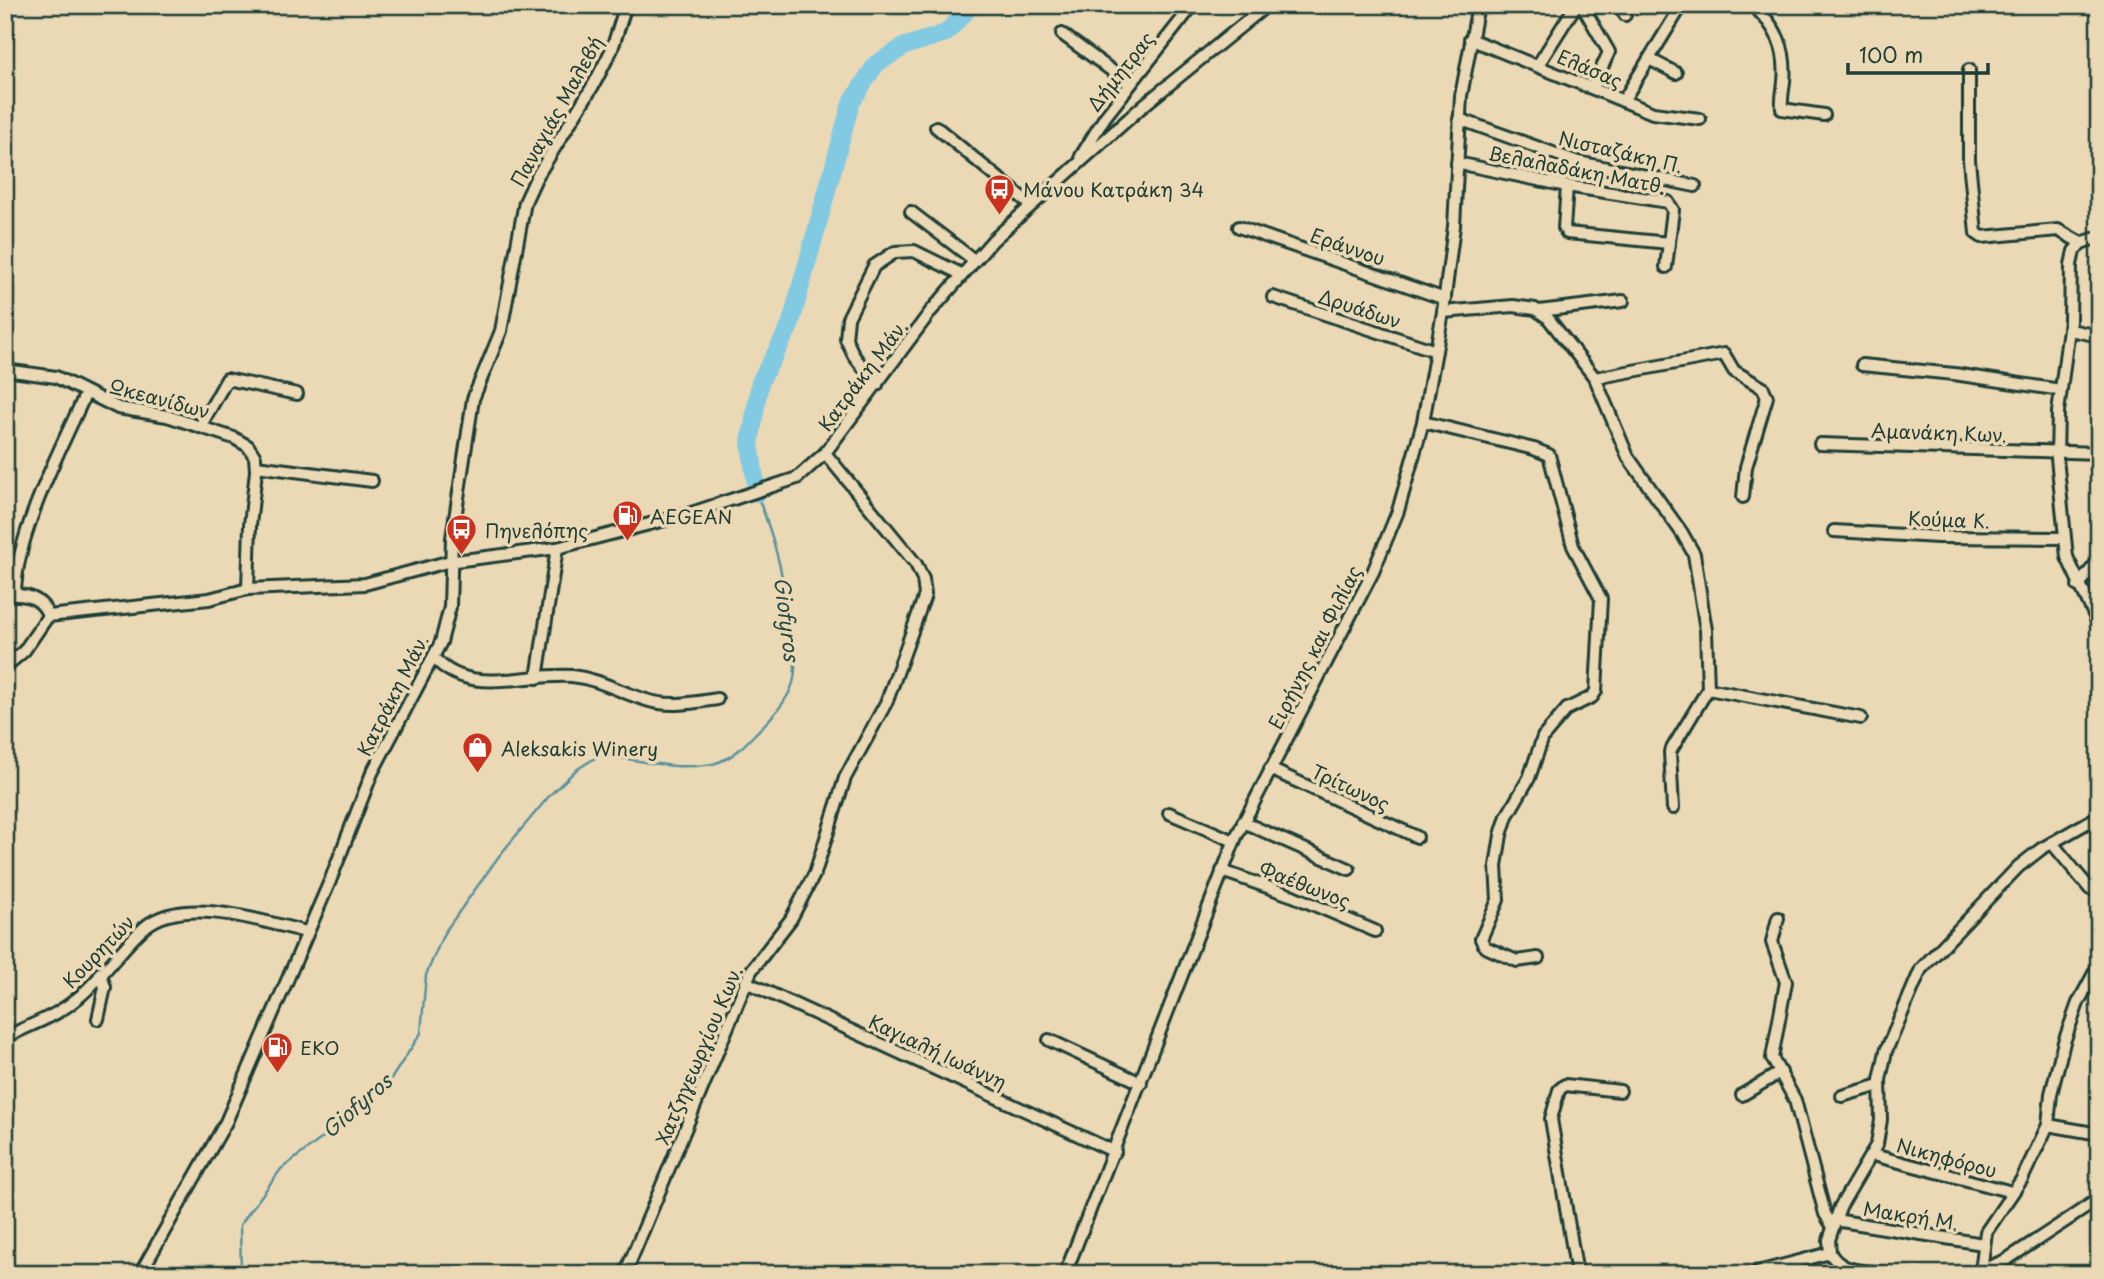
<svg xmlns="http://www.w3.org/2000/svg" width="2104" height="1279" font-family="'Playpen Sans',sans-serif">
<rect width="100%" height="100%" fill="#ebd9b6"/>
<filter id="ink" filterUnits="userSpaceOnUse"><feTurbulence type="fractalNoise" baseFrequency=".0143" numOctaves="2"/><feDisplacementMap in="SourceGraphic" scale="14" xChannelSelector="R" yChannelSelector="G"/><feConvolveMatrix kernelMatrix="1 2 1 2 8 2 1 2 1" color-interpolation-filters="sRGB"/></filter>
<g filter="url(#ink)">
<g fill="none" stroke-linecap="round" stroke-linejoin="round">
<!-- stream -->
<path stroke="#5a929c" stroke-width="2.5" d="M 241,1274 L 240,1225 L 281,1169 L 341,1124 L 391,1079 L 421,1033 L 426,975 L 444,933 L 499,856 L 550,795 L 576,770 L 600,755 C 636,759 670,770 706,765 C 727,763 741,749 755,734 C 769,720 787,703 793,683 C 797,670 794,655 792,641 C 787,590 777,543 757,495"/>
<!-- river -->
<polyline stroke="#82cae2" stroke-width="18" points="757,493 750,443 760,382 790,326 851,103 876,64 905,46 946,33 972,5"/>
<defs>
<g id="minor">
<polyline points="1582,5 1609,52 1593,87"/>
<polyline points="1620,5 1625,15"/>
<path d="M 1752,5 C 1777,26 1787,49 1784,82 C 1783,91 1781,100 1782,109 L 1824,115"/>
<polyline points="1062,34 1130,84"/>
<polyline points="1470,39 1653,113 1700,119"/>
<polyline points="1649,59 1676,73"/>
<polyline points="1538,65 1576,5"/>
<polyline points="1969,70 1969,160 1976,233 1982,237 2058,230 2081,243"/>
<polyline points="1623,101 1682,5"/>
<polyline points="1459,119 1578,162 1695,186"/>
<polyline points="936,127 1031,205"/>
<polyline points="1081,156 1105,117 1193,5"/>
<polyline points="1457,163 1567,186 1668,202 1673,210 1666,267"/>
<polyline points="1567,186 1564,228 1567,233 1669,243"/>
<polyline points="911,212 974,260"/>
<polyline points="1239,227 1445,299"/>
<polyline points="2099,237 2081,243 2074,251 2071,265 2070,321 2058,412 2057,458 2067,557 2099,625"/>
<polyline points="1273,297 1436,351"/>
<polyline points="1539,311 1623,301"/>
<polyline points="1443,312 1513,306 1535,309 1548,318 1595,378 1628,457 1682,533 1694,554 1706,630 1708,689 1670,752 1673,808"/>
<polyline points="2070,330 2099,336"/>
<polyline points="1862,365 1954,374 2061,390"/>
<polyline points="5,370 56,377 118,408 167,416 234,438 248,446 255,457 256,471 250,525 248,589"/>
<polyline points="1595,378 1724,354 1734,371 1763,388 1767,397 1746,467 1743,497"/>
<polyline points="877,385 854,356 846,339 848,318 874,266 895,252 914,251 961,274"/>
<polyline points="1423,422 1534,449 1549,455 1573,546 1601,599 1596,691 1592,697 1567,709 1543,737 1529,778 1507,816 1501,835 1496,866 1498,900 1481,939 1485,947 1517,961 1538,958"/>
<polyline points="200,427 227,379 297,394"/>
<polyline points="1820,444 2099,453"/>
<polyline points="256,466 372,481"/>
<polyline points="1834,531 1938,537 2064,538"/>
<polyline points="2078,586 2099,560"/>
<path d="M 15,595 C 15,535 61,448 86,393"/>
<path d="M 5,596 C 24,593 42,597 48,616 L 24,651 L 5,667"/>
<polyline points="48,616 209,599 248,589 365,584 447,562 557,548 688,514 797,478 825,453 931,311 993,240 1144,105 1267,5"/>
<path d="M 434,658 C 470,698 527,672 572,676 C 599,679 618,691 643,699 C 668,708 692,703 717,699"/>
<polyline points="537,678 557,548"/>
<polyline points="1708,689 1861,718"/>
<polyline points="1270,769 1417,837"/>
<polyline points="1169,813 1234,841"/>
<polyline points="1243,822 1349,869"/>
<polyline points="2052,843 2090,889"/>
<polyline points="1222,871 1293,896 1375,931"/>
<polyline points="1778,918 1772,942 1786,982 1772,1058 1795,1100 1825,1214 1833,1227"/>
<polyline points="746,982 1115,1152"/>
<polyline points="98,1019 105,987 100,973"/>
<path d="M 5,1038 C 32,1023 55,1018 79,997 C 103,977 121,948 145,927 C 183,895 263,921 306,932"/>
<polyline points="1049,1040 1141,1083"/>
<polyline points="1742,1095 1781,1072"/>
<polyline points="1842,1096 1880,1085"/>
<polyline points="2048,1125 2099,1134"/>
<polyline points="1873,1155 2012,1192"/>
<polyline points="1835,1220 1983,1244"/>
<polyline points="1830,1253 1829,1240 1840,1207 1877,1144 1881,1120 1880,1080 1886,1051 1921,969 2018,867 2041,849 2099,816"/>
<path d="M 1830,1253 C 1843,1275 1865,1269 1887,1274"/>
<polyline points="1981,1271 1986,1232 2022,1179 2048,1125 2051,1094 2064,1042 2078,1003 2099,964"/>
<polyline points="140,1274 226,1122 330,881 372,773 441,642 450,607 452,538 473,399 501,331 525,202 536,178 594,84 612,49 626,5"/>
<polyline points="625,1274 751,971 791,919 815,873 845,778 887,701 925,595 923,579 916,564 825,453"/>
<polyline points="1065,1274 1236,837 1373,572 1398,511 1423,422 1443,312 1454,226 1461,96 1478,5"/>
<polyline points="1577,1274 1551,1119 1559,1090 1565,1085 1620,1091"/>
<polyline points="1750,1274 1830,1253"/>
<polyline points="1972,1274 2006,1260 2099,1199"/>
</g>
</defs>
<!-- minor casing -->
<use href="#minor" stroke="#1f3d34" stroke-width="16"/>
<!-- minor -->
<use href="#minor" stroke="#ebd9b6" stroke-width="10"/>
</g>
</g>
<!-- icons -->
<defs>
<symbol id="bus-pin" viewBox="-11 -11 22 30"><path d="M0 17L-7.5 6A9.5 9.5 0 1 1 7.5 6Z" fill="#c8321e" stroke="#ebd9b6"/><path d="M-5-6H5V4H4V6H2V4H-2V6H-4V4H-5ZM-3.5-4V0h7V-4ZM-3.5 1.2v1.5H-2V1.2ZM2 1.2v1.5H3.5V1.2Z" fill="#fff"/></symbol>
<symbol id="fuel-pin" viewBox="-11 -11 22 30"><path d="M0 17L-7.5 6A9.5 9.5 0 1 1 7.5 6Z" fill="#c8321e" stroke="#ebd9b6"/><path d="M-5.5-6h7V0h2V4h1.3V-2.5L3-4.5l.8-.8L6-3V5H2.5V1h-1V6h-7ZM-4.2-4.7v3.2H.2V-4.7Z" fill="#fff"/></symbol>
<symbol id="shop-pin" viewBox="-11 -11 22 30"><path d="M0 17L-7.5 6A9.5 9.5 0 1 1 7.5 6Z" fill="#c8321e" stroke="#ebd9b6"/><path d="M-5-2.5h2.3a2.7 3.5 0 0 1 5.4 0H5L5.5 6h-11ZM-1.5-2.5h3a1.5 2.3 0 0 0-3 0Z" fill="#fff"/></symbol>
</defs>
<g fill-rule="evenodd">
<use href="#bus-pin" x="982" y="172" width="35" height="47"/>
<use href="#fuel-pin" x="610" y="498" width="35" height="47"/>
<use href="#bus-pin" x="444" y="512" width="35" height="47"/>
<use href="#shop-pin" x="460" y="730" width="35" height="47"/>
<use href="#fuel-pin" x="260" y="1030" width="35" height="47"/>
</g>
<g text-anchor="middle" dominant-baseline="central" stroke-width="7" stroke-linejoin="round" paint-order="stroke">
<!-- street labels -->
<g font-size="19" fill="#1f3d34" stroke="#ebd9b6">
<text transform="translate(1590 68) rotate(23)">Ελάσας</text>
<text transform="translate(1120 71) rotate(-52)">Δήμητρας</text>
<text transform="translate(556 111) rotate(-61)">Παναγιάς Μαλεβή</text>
<text transform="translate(1621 151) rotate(13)">Νισταζάκη Π.</text>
<text transform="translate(1577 169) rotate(11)">Βελαλαδάκη Ματθ.</text>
<text transform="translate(1348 246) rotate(19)">Εράννου</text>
<text transform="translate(1360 308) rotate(18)">Δρυάδων</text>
<text transform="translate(862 375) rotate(-53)">Κατράκη Μάν.</text>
<text transform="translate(160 398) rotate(15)">Ωκεανίδων</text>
<text transform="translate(1939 432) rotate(2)">Αμανάκη Κων.</text>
<text transform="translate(1949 519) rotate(2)">Κούμα Κ.</text>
<text transform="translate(1314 647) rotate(-63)">Ειρήνης και Φιλίας</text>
<text transform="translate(392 695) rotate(-63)">Κατράκη Μάν.</text>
<text transform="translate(1351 787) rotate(25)">Τρίτωνος</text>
<text transform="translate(1305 884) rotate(21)">Φαέθωνος</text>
<text transform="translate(98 951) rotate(-46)">Κουρητών</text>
<text transform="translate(938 1051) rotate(25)">Καγιαλή Ιωάννη</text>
<text transform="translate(698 1055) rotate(-67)">Χατζηγεωργίου Κων.</text>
<text transform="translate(1947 1157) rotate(15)">Νικηφόρου</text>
<text transform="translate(1911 1215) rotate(9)">Μακρή Μ.</text>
</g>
<!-- poi labels -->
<g font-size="19" fill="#1f3d34" stroke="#ebd9b6" text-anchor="start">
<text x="1023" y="189">Μάνου Κατράκη 34</text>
<text x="650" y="516">AEGEAN</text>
<text x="485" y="530">Πηνελόπης</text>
<text x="501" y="748">Aleksakis Winery</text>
<text x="300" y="1047">EKO</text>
</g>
<!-- water labels -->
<g font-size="21" font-style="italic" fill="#294b45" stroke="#ebd9b6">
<text transform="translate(788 619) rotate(83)">Giofyros</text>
<text transform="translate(356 1105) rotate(-41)">Giofyros</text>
</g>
</g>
<!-- margin -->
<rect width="2104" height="1279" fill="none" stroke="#ebd9b6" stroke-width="28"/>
<rect x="14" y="14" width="2076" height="1251" fill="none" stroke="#1f3d34" stroke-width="2.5" filter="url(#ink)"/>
<!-- scale -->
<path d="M1848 63v10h140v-10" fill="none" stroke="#1f3d34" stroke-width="3.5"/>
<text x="1859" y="63" font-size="21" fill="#1f3d34" stroke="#ebd9b6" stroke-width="5" paint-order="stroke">100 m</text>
</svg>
